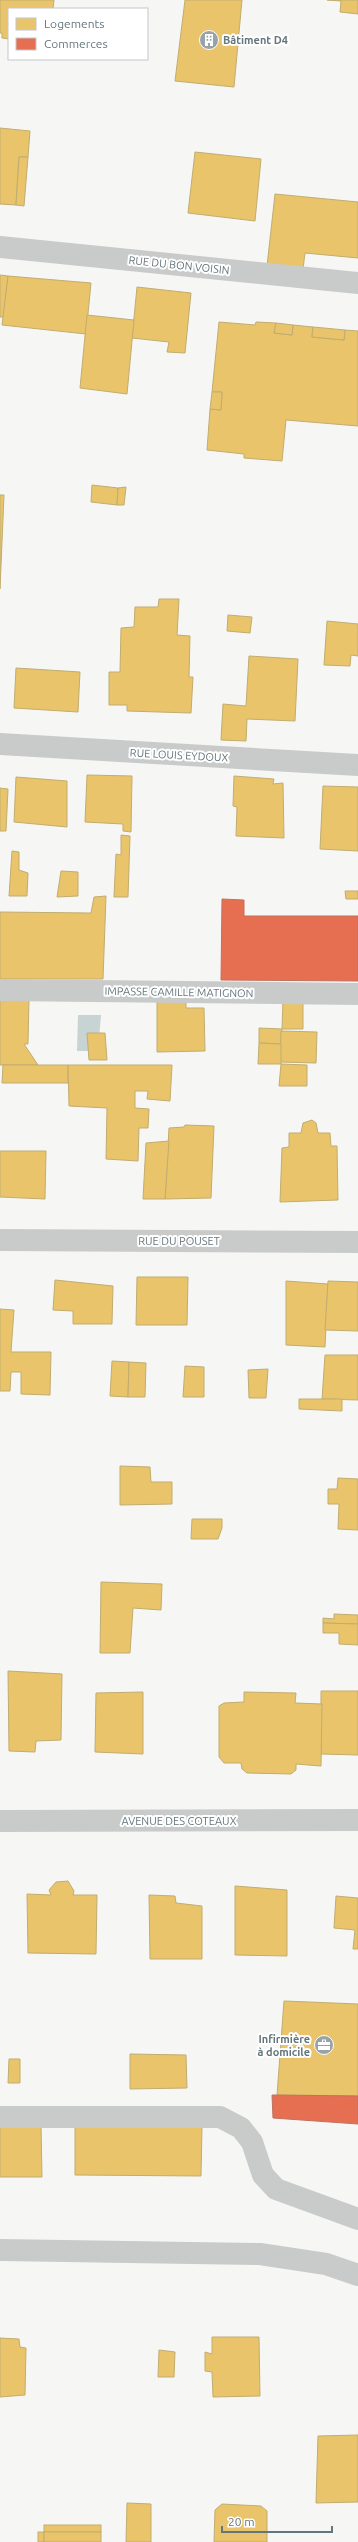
<svg xmlns="http://www.w3.org/2000/svg" width="358" height="2542" font-family="Ubuntu,sans-serif">
<rect width="100%" height="100%" fill="#f6f6f5"/>
<!-- water -->
<polygon fill="#c8d3d3" points="78,1015 101,1015 98,1051 77,1051"/>
<!-- homes -->
<g fill="#e9c46a" stroke="#c1ad70">
<polygon points="0,0 54,0 53,9 9,9 9,39 2,38 2,33 0,33"/>
<polygon points="185,0 242,0 234,87 175,81"/>
<polygon points="327,0 358,0 358,14 340,12 341,1"/>
<polygon points="0,128 30,131 28,157 19,157 16,205 0,204"/>
<polygon points="195,152 261,159 255,221 188,213"/>
<polygon points="19,157 28,157 24,206 16,205"/>
<polygon points="275,194 358,202 358,258 305,253 303,269 267,266"/>
<polygon points="0,275 8,276 4,317 0,317"/>
<polygon points="8,276 91,283 86,334 2,325"/>
<polygon points="137,287 191,293 185,353 167,352 169,342 132,338"/>
<polygon points="87,315 134,320 127,394 80,388"/>
<polygon points="219,322 255,325 256,322 276,323 274,333 292,335 293,325 313,327 312,337 344,340 345,330 358,331 358,426 286,420 282,461 244,458 244,454 207,450 210,409 221,410 222,392 212,392"/>
<polygon points="276,323 293,325 292,335 274,333"/>
<polygon points="313,327 345,330 344,340 312,337"/>
<polygon points="212,392 222,392 221,410 210,409"/>
<polygon points="92,485 118,488 117,505 91,502"/>
<polygon points="126,487 124,505 117,505 118,488"/>
<polygon points="0,495 4,495 0,589"/>
<polygon points="159,599 179,599 177,635 190,636 189,677 193,677 191,713 127,711 127,705 109,705 109,672 120,672 121,628 134,627 135,607 158,607"/>
<polygon points="228,615 252,617 250,633 227,631"/>
<polygon points="327,621 358,624 358,656 351,655 350,666 324,665"/>
<polygon points="249,656 298,659 295,721 247,719 246,741 221,740 223,704 246,706"/>
<polygon points="16,668 80,672 78,712 14,708"/>
<polygon points="87,775 132,776 131,832 123,831 123,824 85,822"/>
<polygon points="234,776 274,779 273,784 283,783 284,838 236,836 237,807 233,806"/>
<polygon points="16,777 67,781 67,827 14,822"/>
<polygon points="323,786 358,787 358,851 320,849"/>
<polygon points="0,788 8,789 6,831 0,831"/>
<polygon points="121,835 130,836 128,897 114,897 116,854 121,855"/>
<polygon points="12,851 19,852 19,870 28,873 27,896 9,896"/>
<polygon points="61,871 78,872 78,896 57,897"/>
<polygon points="345,891 358,891 358,899 346,899"/>
<polygon points="106,896 103,979 0,979 0,912 91,913 94,897"/>
<polygon points="0,999 29,1000 28,1044 24,1044 38,1065 0,1065"/>
<polygon points="157,1000 186,1000 186,1008 204,1008 205,1051 157,1052"/>
<polygon points="283,1000 303,1001 303,1029 282,1029"/>
<polygon points="259,1028 282,1029 281,1044 259,1043"/>
<polygon points="281,1031 317,1032 316,1063 280,1062"/>
<polygon points="87,1033 105,1033 107,1060 89,1060"/>
<polygon points="259,1043 281,1044 281,1064 258,1064"/>
<polygon points="281,1064 307,1065 307,1086 279,1086"/>
<polygon points="3,1065 68,1065 68,1083 2,1083"/>
<polygon points="68,1065 172,1065 170,1101 147,1099 148,1091 135,1091 135,1108 149,1109 148,1128 139,1128 138,1161 106,1159 107,1108 69,1106"/>
<polygon points="312,1120 316,1123 318,1133 330,1133 331,1146 337,1146 338,1200 280,1202 282,1148 289,1147 289,1133 301,1133 303,1123"/>
<polygon points="185,1125 214,1126 211,1198 165,1199 169,1128 184,1127"/>
<polygon points="169,1141 165,1199 143,1199 146,1143"/>
<polygon points="0,1151 46,1151 45,1199 0,1197"/>
<polygon points="137,1277 188,1277 187,1325 136,1325"/>
<polygon points="55,1280 113,1286 112,1324 73,1324 73,1311 53,1310"/>
<polygon points="286,1281 328,1284 325,1347 286,1345"/>
<polygon points="328,1281 358,1282 358,1331 325,1330"/>
<polygon points="0,1309 14,1310 11,1352 51,1352 50,1395 21,1394 21,1372 11,1372 10,1391 0,1391"/>
<polygon points="325,1355 358,1355 358,1400 322,1399"/>
<polygon points="112,1361 129,1362 128,1397 110,1396"/>
<polygon points="129,1362 146,1363 145,1397 128,1397"/>
<polygon points="185,1366 204,1367 204,1397 183,1397"/>
<polygon points="268,1369 266,1398 249,1398 248,1370"/>
<polygon points="299,1399 342,1399 342,1411 299,1409"/>
<polygon points="120,1466 150,1467 151,1482 172,1482 172,1504 120,1505"/>
<polygon points="338,1478 358,1479 358,1530 338,1529 339,1504 328,1504 328,1489 337,1489"/>
<polygon points="192,1519 222,1519 222,1528 218,1539 191,1539"/>
<polygon points="101,1582 162,1584 161,1610 133,1608 130,1653 100,1653"/>
<polygon points="334,1614 358,1615 358,1624 323,1623 323,1618 334,1619"/>
<polygon points="323,1623 358,1624 358,1645 339,1644 339,1633 323,1633"/>
<polygon points="8,1671 62,1674 61,1740 36,1741 35,1752 9,1751"/>
<polygon points="321,1691 358,1691 358,1755 321,1754"/>
<polygon points="143,1692 143,1754 95,1752 96,1693"/>
<polygon points="244,1692 296,1693 295,1703 322,1704 321,1766 296,1764 296,1770 291,1774 247,1773 242,1769 241,1763 224,1763 219,1757 219,1706 224,1703 244,1702"/>
<polygon points="68,1881 74,1891 73,1895 97,1895 96,1954 28,1953 27,1894 51,1895 49,1890 56,1882"/>
<polygon points="235,1886 287,1890 287,1956 235,1955"/>
<polygon points="149,1895 175,1896 176,1903 202,1906 202,1959 150,1959"/>
<polygon points="336,1896 358,1898 358,1949 353,1949 355,1930 334,1928"/>
<polygon points="284,2001 358,2004 358,2096 277,2095"/>
<polygon points="130,2054 186,2055 187,2088 130,2089"/>
<polygon points="9,2059 20,2059 20,2083 8,2083"/>
<polygon points="0,2125 41,2125 42,2177 0,2177"/>
<polygon points="75,2125 202,2127 201,2176 75,2175"/>
<polygon points="212,2337 259,2337 260,2396 213,2397 212,2372 205,2371 205,2352 212,2354"/>
<polygon points="0,2338 19,2339 20,2347 26,2348 25,2395 0,2397"/>
<polygon points="159,2350 175,2352 174,2377 158,2377"/>
<polygon points="358,2435 358,2502 316,2503 318,2436"/>
<polygon points="127,2503 151,2504 151,2542 126,2542"/>
<polygon points="222,2504 261,2506 267,2511 267,2542 214,2542 215,2510"/>
<rect x="44" y="2525" width="57" height="7"/>
<rect x="38" y="2532" width="6" height="10"/>
<rect x="44" y="2532" width="57" height="10"/>
</g>
<!-- shops -->
<g fill="#e76f51" stroke="#c0715e">
<polygon points="222,899 244,900 244,916 358,916 358,981 221,980"/>
<polygon points="272,2095 358,2096 358,2124 273,2118"/>
</g>
<g fill="none" stroke-linecap="round" stroke-linejoin="round">
<!-- minor -->
<g stroke="#c9cbca" stroke-width="22">
<polyline points="0,247 358,283"/>
<polyline points="0,744 358,765"/>
<polyline points="0,990 358,994"/>
<polyline points="0,1240 358,1242"/>
<polyline points="0,1821 358,1820"/>
<polyline points="0,2117 220,2117 241,2128 252,2142 263,2175 276,2189 358,2219"/>
<polyline points="0,2250 260,2254 326,2264 358,2275"/>
</g>
</g>
<!-- icons -->
<defs>
<symbol id="building-disc" viewBox="-11 -11 22 22"><circle r="9.5" fill="#97a3a7" stroke="#fff"/><path d="M-4-6H4V6H1V3H-1V6H-4ZM-2.5-4.3h1.7v1.8h-1.7ZM.8-4.3h1.7v1.8H.8ZM-2.5-1h1.7V.8h-1.7ZM.8-1h1.7V.8H.8Z" fill="#fff"/></symbol>
<symbol id="office-disc" viewBox="-11 -11 22 22"><circle r="9.5" fill="#97a3a7" stroke="#fff"/><path d="M-6-3h4V-5.5h4V-3h4V5H-6ZM-1-4.5V-3h2v-1.5ZM-6 0V1H6V0Z" fill="#fff"/></symbol>
</defs>
<g fill-rule="evenodd">
<use href="#building-disc" x="198" y="29" width="22" height="22"/>
<use href="#office-disc" x="313" y="2034" width="22" height="22"/>
</g>
<g text-anchor="middle" dominant-baseline="central" stroke-width="4" stroke-linejoin="round" paint-order="stroke">
<!-- poi labels -->
<g font-size="11" font-weight="bold" fill="#64767d" stroke="#fff" text-anchor="start">
<text x="223" y="40">Bâtiment D4</text>
<text x="310" y="2039" text-anchor="end">Infirmière<tspan x="310" dy="13">à domicile</tspan></text>
</g>
<!-- street labels -->
<g font-size="11" fill="#64767d" stroke="#fff">
<text transform="translate(179 265) rotate(6)">RUE DU BON VOISIN</text>
<text transform="translate(179 755) rotate(3)">RUE LOUIS EYDOUX</text>
<text transform="translate(179 992) rotate(1)">IMPASSE CAMILLE MATIGNON</text>
<text x="179" y="1241">RUE DU POUSET</text>
<text x="179" y="1821">AVENUE DES COTEAUX</text>
</g>
</g>
<!-- legend -->
<rect x="8" y="8" width="140" height="52" fill="#ffffff" stroke="#c1c8cb"/>
<rect x="16" y="18" width="20" height="12" fill="#e9c46a" stroke="#c1c8cb"/>
<text x="44" y="28" font-size="12" fill="#64767d">Logements</text>
<rect x="16" y="38" width="20" height="12" fill="#e76f51" stroke="#c1c8cb"/>
<text x="44" y="48" font-size="12" fill="#64767d">Commerces</text>
<!-- scale -->
<path d="M222 2526v6h110v-6" fill="none" stroke="#64767d" stroke-width="2"/>
<text x="228" y="2526" font-size="12" fill="#64767d" stroke="#ffffff" stroke-width="3" paint-order="stroke">20 m</text>
</svg>
